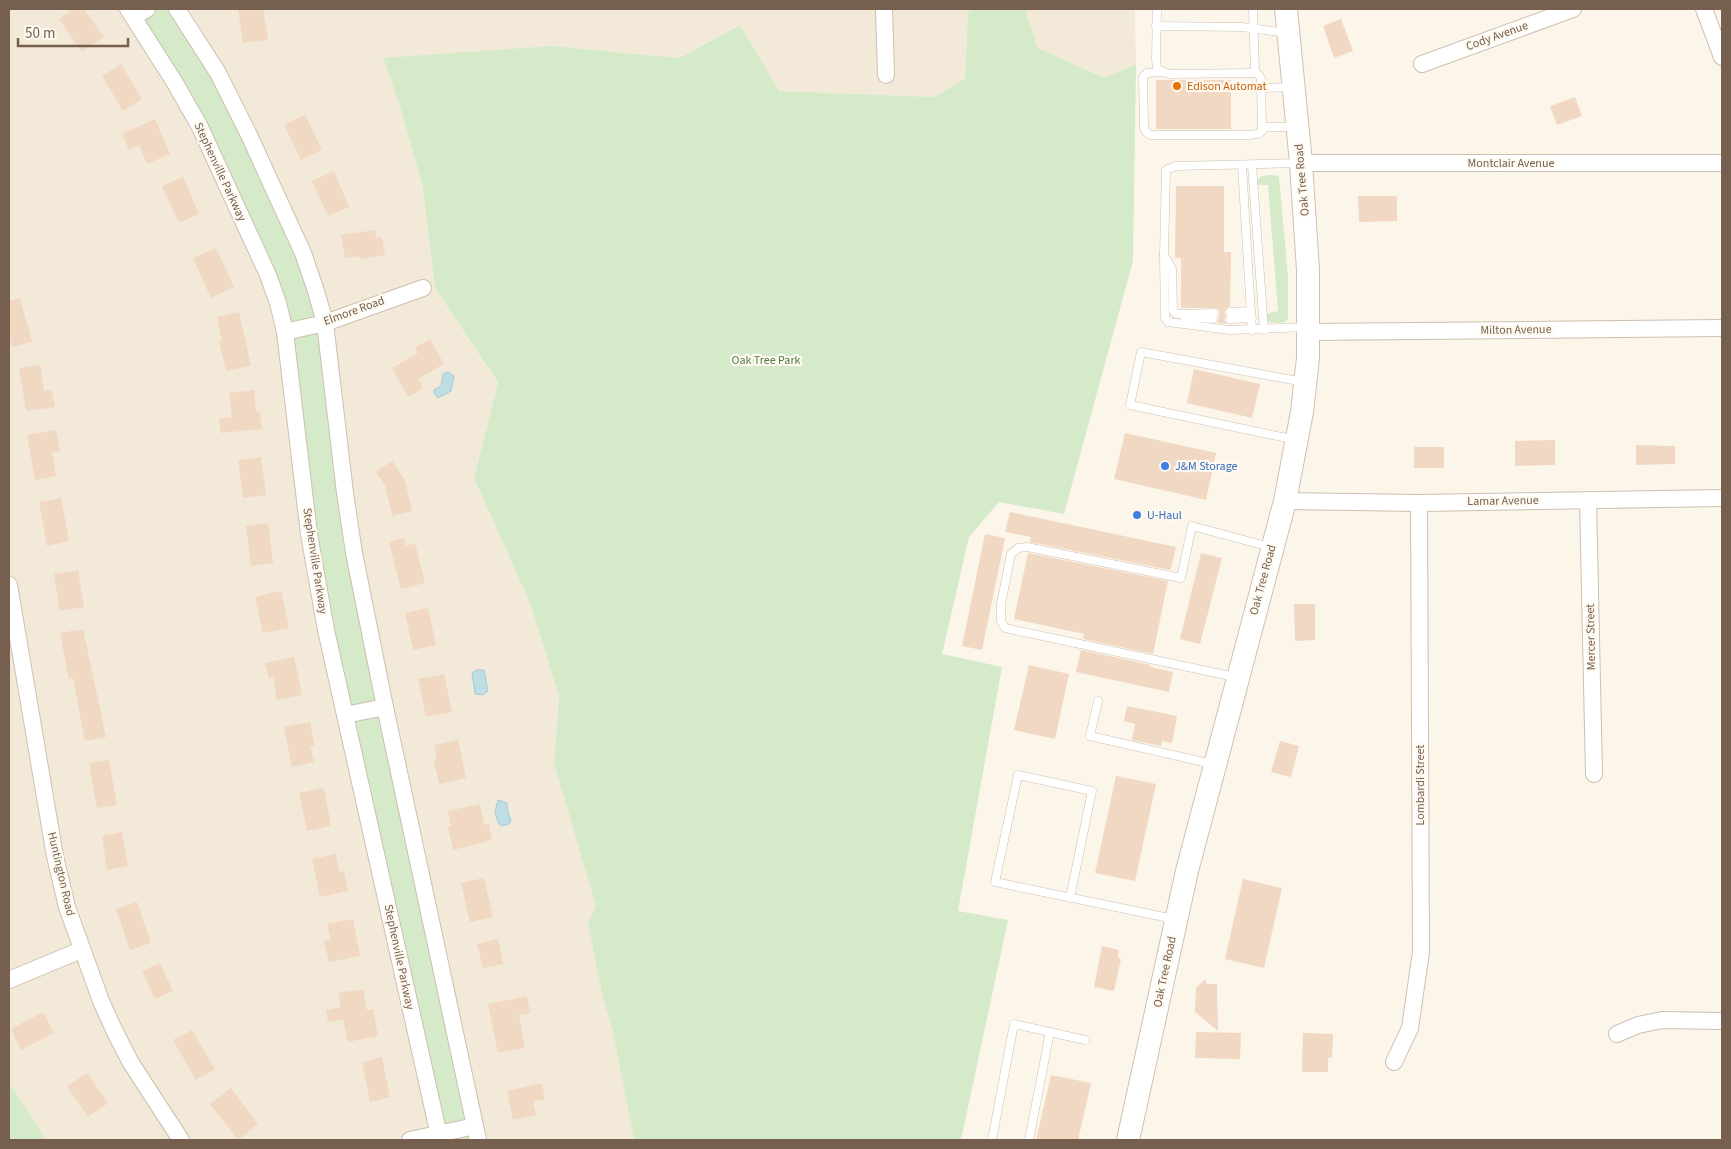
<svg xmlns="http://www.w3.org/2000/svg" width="1731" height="1149" font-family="'Source Sans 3',sans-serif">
<rect width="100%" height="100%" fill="#fcf6ea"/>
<!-- residential -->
<g fill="#f3e9d9">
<polygon points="9,9 971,9 968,13 965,80 934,97 779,91 739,25 679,58 552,46 383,59 400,107 422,183 435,288 498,384 474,478 530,603 559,696 554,764 596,906 588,923 602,994 614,1037 634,1140 46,1140 13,1088 9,1088"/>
<polygon points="1025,9 1135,9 1136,64 1104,78 1038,48"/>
</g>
<!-- green -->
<g fill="#d4eac9">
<polygon points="128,9 177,9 303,253 478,1140 440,1140 326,630 285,332 200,127"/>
<polygon points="971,9 1025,9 1038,48 1104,78 1136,64 1133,261 1064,514 999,502 969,537 942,654 1002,667 958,911 1008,920 961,1140 634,1140 614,1037 602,994 588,923 596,906 554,764 559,696 530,603 474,478 498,383 435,288 422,183 400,107 383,58 552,46 679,58 740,25 779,91 934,97 965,79 968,13"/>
<path d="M 1272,175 L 1279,176 L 1288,277 L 1288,319 C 1284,325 1272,323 1266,321 L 1265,314 L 1278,311 L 1268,185 L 1258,185 L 1256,181 L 1262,176 Z"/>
<polygon points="9,1088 13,1088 46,1140 9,1140"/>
</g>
<!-- water -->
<g fill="#bfdde5" stroke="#a5ccd7">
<polygon points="448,372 454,376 451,391 438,398 434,393 434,390 441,386 443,374"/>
<polygon points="477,670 484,670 488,691 483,695 475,694 472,673"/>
<path d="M 498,800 L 507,803 L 508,812 L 511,820 L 509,824 L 501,826 C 497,822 496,816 495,811 Z"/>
</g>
<!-- building -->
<g fill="#f0d8c3">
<polygon points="73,9 84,9 104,37 82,52 59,19"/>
<polygon points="238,9 263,9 268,40 243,43"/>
<polygon points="1341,19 1353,51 1334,58 1323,26"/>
<polygon points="121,64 142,99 123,111 102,76"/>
<rect x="1156" y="80" width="75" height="49"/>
<polygon points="1575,97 1582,116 1557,125 1550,106"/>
<polygon points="305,115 322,150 301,160 284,125"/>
<polygon points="155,119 170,154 147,164 139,145 129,150 122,134"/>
<polygon points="334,171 349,207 328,216 312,181"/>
<polygon points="183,177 199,214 179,223 162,186"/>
<polygon points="1176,186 1224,186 1224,252 1231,252 1230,306 1227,308 1224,312 1226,316 1224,320 1228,324 1217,323 1220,312 1216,308 1181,308 1181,258 1175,258"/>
<polygon points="1358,196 1397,196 1397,221 1359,222"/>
<polygon points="375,230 376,238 382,237 385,255 360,259 360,256 345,258 341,235"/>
<polygon points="216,248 234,287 211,298 193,258"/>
<polygon points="20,298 32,342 12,347 9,334 9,301"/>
<polygon points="239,312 251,366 226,371 219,341 222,341 217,317"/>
<polygon points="430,339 444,364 418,379 423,388 408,397 392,368 418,353 415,348"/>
<polygon points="40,365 44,391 52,390 55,407 26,411 19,368"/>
<polygon points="1194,369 1260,384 1252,418 1187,403"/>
<polygon points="254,390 256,412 260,411 262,429 221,433 219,419 232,417 229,393"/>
<polygon points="56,430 60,452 52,453 56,476 35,480 27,435"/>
<polygon points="1125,433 1216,453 1206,500 1114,479"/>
<polygon points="1555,440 1555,465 1515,466 1515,441"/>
<polygon points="1636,445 1675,446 1675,464 1636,465"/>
<rect x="1414" y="447" width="30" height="21"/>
<polygon points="261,457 266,495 243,498 238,460"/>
<polygon points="392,461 405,480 412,511 392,516 385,485 376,472"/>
<polygon points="61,498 69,541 47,546 39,502"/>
<polygon points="1010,512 1176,547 1171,568 1170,570 1030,542 1031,537 1005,532"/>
<polygon points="268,523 273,563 251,566 246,526"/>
<polygon points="985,534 1005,538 982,650 962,646"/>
<polygon points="404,538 406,546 415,543 425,583 401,589 389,542"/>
<polygon points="1028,553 1168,581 1153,654 1083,639 1084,634 1014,619"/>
<polygon points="1201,553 1222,558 1200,644 1180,639"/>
<polygon points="78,570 84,607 60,611 54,574"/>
<polygon points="281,591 289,628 263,633 255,597"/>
<polygon points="1294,604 1315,604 1315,640 1295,641"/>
<polygon points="428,608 436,645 413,650 405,613"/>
<polygon points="83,629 106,737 85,741 73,678 69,679 60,633"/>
<polygon points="1081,650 1151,665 1150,667 1173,672 1169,692 1076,672"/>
<polygon points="294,657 302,695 277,700 273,677 269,678 265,663"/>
<polygon points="1029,665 1069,674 1055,739 1014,730"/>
<polygon points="444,674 452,712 426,717 418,679"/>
<polygon points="1127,706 1177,716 1172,743 1162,741 1161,746 1132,740 1135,724 1124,721"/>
<polygon points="310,722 315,746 310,747 314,762 292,767 284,727"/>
<polygon points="458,740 466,778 439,784 434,761 437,760 434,745"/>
<polygon points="1280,741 1299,746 1291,777 1271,772"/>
<polygon points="109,760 117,805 97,808 89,763"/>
<polygon points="1116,776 1156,784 1135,881 1095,873"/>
<polygon points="324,788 331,826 307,831 299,793"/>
<polygon points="480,804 484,825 489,824 492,840 453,850 448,827 451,826 448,811"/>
<polygon points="122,832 128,866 107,870 102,836"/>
<polygon points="336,854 339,872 344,871 348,891 320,897 312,859"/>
<polygon points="484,878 493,917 470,922 461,883"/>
<polygon points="1243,879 1282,888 1264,968 1225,959"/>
<polygon points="137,902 151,943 130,950 116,909"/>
<polygon points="353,919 360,956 329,962 324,941 331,940 327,924"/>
<polygon points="498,939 503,964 483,968 477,944"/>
<polygon points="1102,946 1119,950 1118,958 1121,959 1114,991 1094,987"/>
<polygon points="160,963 173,991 155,999 142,971"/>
<polygon points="1205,979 1207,984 1217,984 1218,1031 1195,1012 1196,988"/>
<polygon points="363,989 367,1010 373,1009 378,1036 348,1042 343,1019 328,1022 326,1010 341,1007 338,993"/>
<polygon points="527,996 530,1013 519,1015 525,1048 498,1053 488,1004"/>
<polygon points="43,1012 54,1033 21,1050 11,1029"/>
<polygon points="192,1030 215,1069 196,1080 173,1040"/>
<polygon points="1196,1032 1241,1033 1240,1059 1195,1058"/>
<polygon points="1303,1033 1333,1034 1332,1058 1328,1058 1328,1072 1302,1072"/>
<polygon points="382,1057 390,1097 370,1102 362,1062"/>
<polygon points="87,1073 108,1103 88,1117 67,1086"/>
<polygon points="1051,1075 1091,1083 1078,1140 1036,1140"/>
<polygon points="542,1083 545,1099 533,1101 536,1115 513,1120 507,1091"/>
<polygon points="231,1088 258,1124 238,1140 210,1104"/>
</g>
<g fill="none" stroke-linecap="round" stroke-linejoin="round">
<defs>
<g id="service">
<polyline points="1157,9 1156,59 1157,69 1169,74 1255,73 1259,75 1261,79 1262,131 1258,134 1248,135 1150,135 1146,132 1144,127 1143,77 1147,73 1161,72"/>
<polyline points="1253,9 1255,73"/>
<polyline points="1156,26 1242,27 1287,33"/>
<polyline points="1262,88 1292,87"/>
<polyline points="1262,127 1295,127"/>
<polyline points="1242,165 1252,330"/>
<polyline points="1252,165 1264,330"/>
<polyline points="1164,255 1165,318 1168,322 1229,330 1307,327"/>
<polyline points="1230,312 1251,311"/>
<polyline points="1214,313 1176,314 1173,311 1172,269 1164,255 1166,170 1176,166 1299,163"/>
<polyline points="1184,317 1213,319"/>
<polyline points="1230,319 1252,318"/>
<polyline points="1296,440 1130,405 1141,352 1304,382"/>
<polyline points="1235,677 1005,628 1001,621 1001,604 1011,554 1018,548 1027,547 1181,578 1192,526 1270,547"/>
<polyline points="1098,701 1090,736 1212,764"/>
<polyline points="1070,898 1092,791 1018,775 995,882 1174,919"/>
<polyline points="992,1140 1014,1024 1085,1040"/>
<polyline points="1029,1140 1050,1032"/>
</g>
<g id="minor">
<polyline points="128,9 175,83 200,127 268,275 278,303 285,332 309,534 326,630 440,1140"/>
<polyline points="177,9 218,73 249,135 303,253 316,291 325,323 345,493 354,553 385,707 478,1140"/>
<polyline points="884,9 886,75"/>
<polyline points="1704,9 1722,57"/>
<polyline points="134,17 147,9"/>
<polyline points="1422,64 1573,9"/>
<polyline points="1301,163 1722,163"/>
<polyline points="285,332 325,323 423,288"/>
<polyline points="1309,332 1722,328"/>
<polyline points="1588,500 1594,774"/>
<polyline points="1285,501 1419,503 1722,498"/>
<polyline points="9,585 55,856 67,907 101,1001 115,1032 131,1063 181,1140"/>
<polyline points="345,715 385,707"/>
<polyline points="9,980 81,950"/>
<polyline points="1617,1034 1638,1025 1662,1020 1722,1021"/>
<polyline points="1394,1062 1410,1028 1421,952 1419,503"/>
<polyline points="410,1140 475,1126"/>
</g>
<polyline id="secondary" points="1128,1140 1187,871 1285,501 1302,412 1308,358 1308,270 1301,163 1286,9"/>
</defs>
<!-- service casing -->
<use href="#service" stroke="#cebfb0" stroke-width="9"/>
<!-- minor casing -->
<use href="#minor" stroke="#cebfb0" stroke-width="18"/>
<!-- secondary casing -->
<use href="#secondary" stroke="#d1c0ae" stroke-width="24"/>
<!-- service -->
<use href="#service" stroke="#fff" stroke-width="8"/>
<!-- minor -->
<use href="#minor" stroke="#fff" stroke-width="16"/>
<!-- secondary -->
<use href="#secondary" stroke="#fff" stroke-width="22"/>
</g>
<!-- markers -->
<circle fill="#e8710a" stroke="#fefaf1" stroke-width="2" cx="1177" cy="86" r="5"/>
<g fill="#3f7fe0" stroke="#fefaf1" stroke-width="2">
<circle cx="1165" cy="466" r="5"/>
<circle cx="1137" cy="515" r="5"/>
</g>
<g text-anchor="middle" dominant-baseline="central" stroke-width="4.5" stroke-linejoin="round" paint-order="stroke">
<!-- street labels -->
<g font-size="12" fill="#765f4e" stroke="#fefaf1">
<text transform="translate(1497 36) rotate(-20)">Cody Avenue</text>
<text x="1511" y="163">Montclair Avenue</text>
<text transform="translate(220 172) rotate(65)">Stephenville Parkway</text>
<text transform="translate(1302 180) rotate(-95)">Oak Tree Road</text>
<text transform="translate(354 311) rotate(-20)">Elmore Road</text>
<text transform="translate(1516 330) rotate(-1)">Milton Avenue</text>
<text transform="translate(1503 501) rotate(-1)">Lamar Avenue</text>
<text transform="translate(315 561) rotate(81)">Stephenville Parkway</text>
<text transform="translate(1263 580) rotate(-75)">Oak Tree Road</text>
<text transform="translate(1591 637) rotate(-91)">Mercer Street</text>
<text transform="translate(1420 785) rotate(-90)">Lombardi Street</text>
<text transform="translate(61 874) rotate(77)">Huntington Road</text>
<text transform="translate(399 957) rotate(78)">Stephenville Parkway</text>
<text transform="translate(1165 972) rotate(-78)">Oak Tree Road</text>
</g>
<!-- food labels -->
<g font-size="12" fill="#c56008" stroke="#fefaf1" text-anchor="start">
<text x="1187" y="86">Edison Automat</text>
</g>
<!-- park labels -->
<g font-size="12" fill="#537b46" stroke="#fefaf1">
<text x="766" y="360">Oak Tree Park</text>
</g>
<!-- shop labels -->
<g font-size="12" fill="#366cbe" stroke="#fefaf1" text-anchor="start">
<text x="1175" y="466">J&amp;M Storage</text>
<text x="1147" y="515">U-Haul</text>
</g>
</g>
<!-- border -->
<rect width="1731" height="1149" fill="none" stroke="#765f4e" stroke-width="20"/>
<!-- scale -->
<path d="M18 38v8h110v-8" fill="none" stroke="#765f4e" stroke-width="2.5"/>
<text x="25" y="38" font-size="15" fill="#765f4e" stroke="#fefaf1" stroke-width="4" paint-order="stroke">50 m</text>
</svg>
